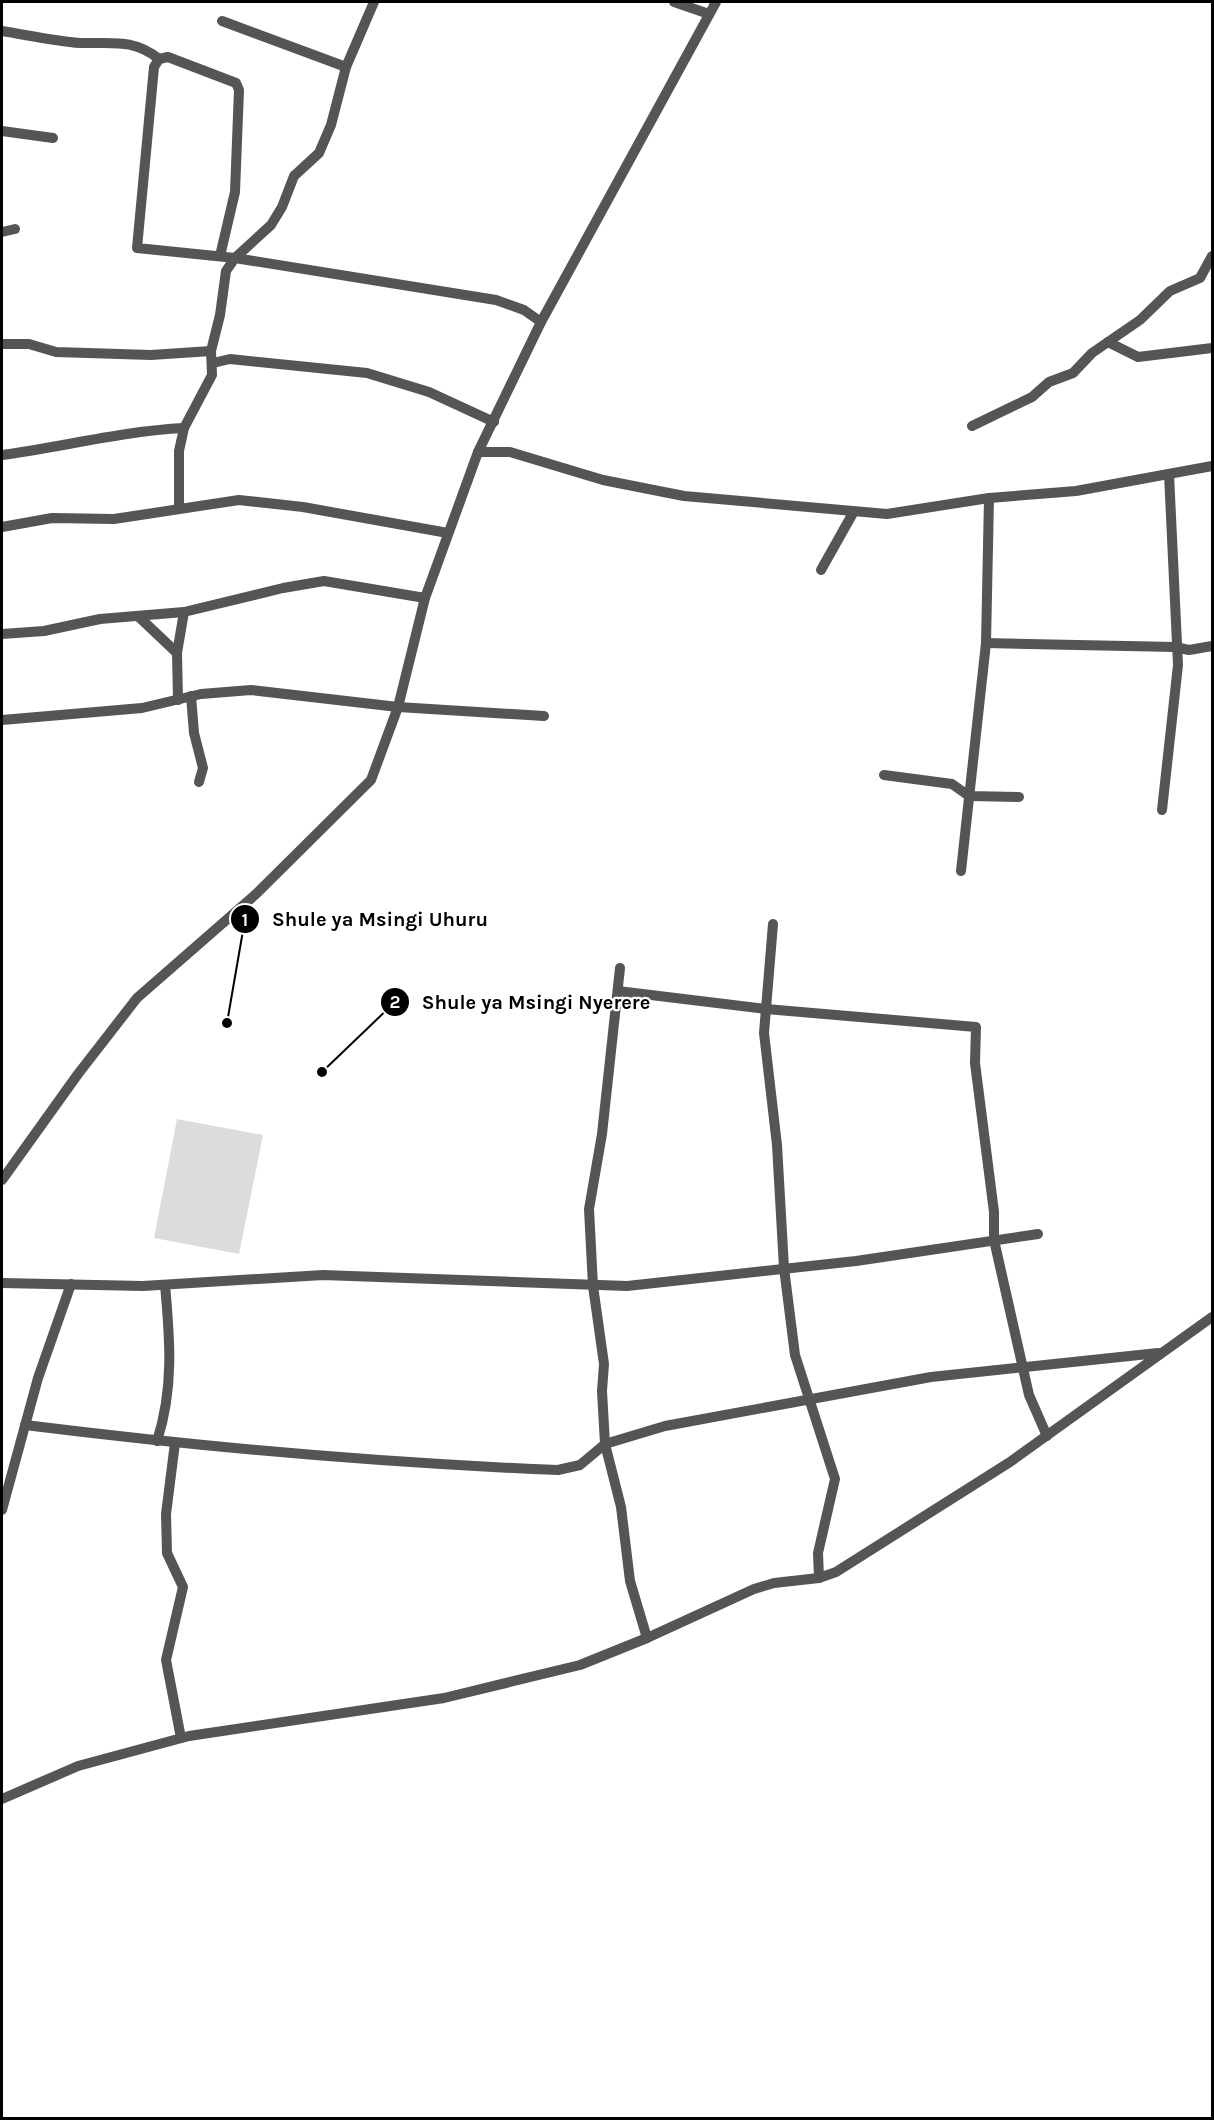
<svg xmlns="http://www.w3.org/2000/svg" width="1214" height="2120" font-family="Karla,sans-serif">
<rect width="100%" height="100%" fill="#fff"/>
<!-- green -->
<polygon fill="#dcdcdc" points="177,1119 263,1135 239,1254 154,1238"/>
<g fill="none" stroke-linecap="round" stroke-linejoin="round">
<!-- minor -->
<g stroke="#555" stroke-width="10">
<polyline points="674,2 709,14"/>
<polyline points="222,21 346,67"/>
<path d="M 2,31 C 27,35 54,41 80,43 C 111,44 133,38 159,59"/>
<polyline points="2,131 53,138"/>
<polyline points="2,232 15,229"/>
<polyline points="220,256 235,192 239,90 236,83 168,57 159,59 154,67 137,248 235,258 496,300 524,310 541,322"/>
<polyline points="1108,342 1138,357 1212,348"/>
<polyline points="2,344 29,344 56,352 151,355 211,351"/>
<polyline points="213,363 230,359 367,373 429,392 494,422"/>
<polyline points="972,426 1032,397 1049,382 1073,373 1092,353 1140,320 1170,291 1200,278 1212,256"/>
<polyline points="478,452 510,452 603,480 684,496 887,514 989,498 1076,491 1212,466"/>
<path d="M 2,455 C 62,447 123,431 184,428"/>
<polyline points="179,508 179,451 184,428 212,375 211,351 220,315 226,271 235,258 271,225 282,207 294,176 319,153 331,125 346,67 374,2"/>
<polyline points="2,527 52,518 114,519 239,500 303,507 448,533"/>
<polyline points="821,570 853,513"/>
<polyline points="139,617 177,653"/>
<polyline points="2,634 44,631 100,619 184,612 283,588 324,581 425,598"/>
<polyline points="986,643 1175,647 1189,650 1212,646"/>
<polyline points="191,696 194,733 203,768 199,782"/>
<polyline points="178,700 177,653 184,612"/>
<polyline points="2,720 142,708 201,694 251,690 398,707 544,716"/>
<polyline points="884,775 952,784 969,796 1019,797"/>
<polyline points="1162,810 1178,665 1169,474"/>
<polyline points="961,871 986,643 989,498"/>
<polyline points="773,924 764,1033 777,1145 784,1268 795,1355 835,1479 818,1553 819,1578"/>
<polyline points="620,968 602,1134 589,1209 593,1286 604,1364 602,1391 605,1444 621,1507 630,1581 647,1638"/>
<polyline points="618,991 766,1009 976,1027 975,1063 994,1212 994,1240 1029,1395 1047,1436"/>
<polyline points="2,1180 78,1074 137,998 256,894 371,780 398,707 425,598 478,452 541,322 716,2"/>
<polyline points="2,1283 143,1286 323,1275 627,1286 856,1261 1038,1234"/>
<path d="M 25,1425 C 202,1447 380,1463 558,1470 L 580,1465 L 605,1444 L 665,1426 L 931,1377 L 1158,1353"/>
<path d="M 157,1441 C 174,1389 170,1339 165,1285"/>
<polyline points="175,1443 166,1514 167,1553 183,1587 166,1660 181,1738"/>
<polyline points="2,1510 38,1378 71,1284"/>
<polyline points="2,1799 78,1766 189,1736 444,1698 580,1665 647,1638 754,1589 774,1583 819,1578 836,1572 1010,1462 1212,1317"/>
</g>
</g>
<!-- callouts -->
<path fill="none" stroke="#000" stroke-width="2" d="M227 1023L245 919M322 1072L395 1002"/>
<g fill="#000" stroke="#fff" stroke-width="2">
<circle cx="227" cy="1023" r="6"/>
<circle cx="322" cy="1072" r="6"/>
<circle cx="245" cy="919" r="15"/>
<circle cx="395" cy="1002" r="15"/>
</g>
<g font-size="18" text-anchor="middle" font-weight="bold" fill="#fff">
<text x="245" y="926">1</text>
<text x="395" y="1008">2</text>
</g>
<g font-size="20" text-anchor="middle" font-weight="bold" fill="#000" stroke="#fff" stroke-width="4.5" stroke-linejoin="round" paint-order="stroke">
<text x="380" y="926">Shule ya Msingi Uhuru</text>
<text x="536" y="1009">Shule ya Msingi Nyerere</text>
</g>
<!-- border -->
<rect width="1214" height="2120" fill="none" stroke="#000000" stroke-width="6"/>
</svg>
